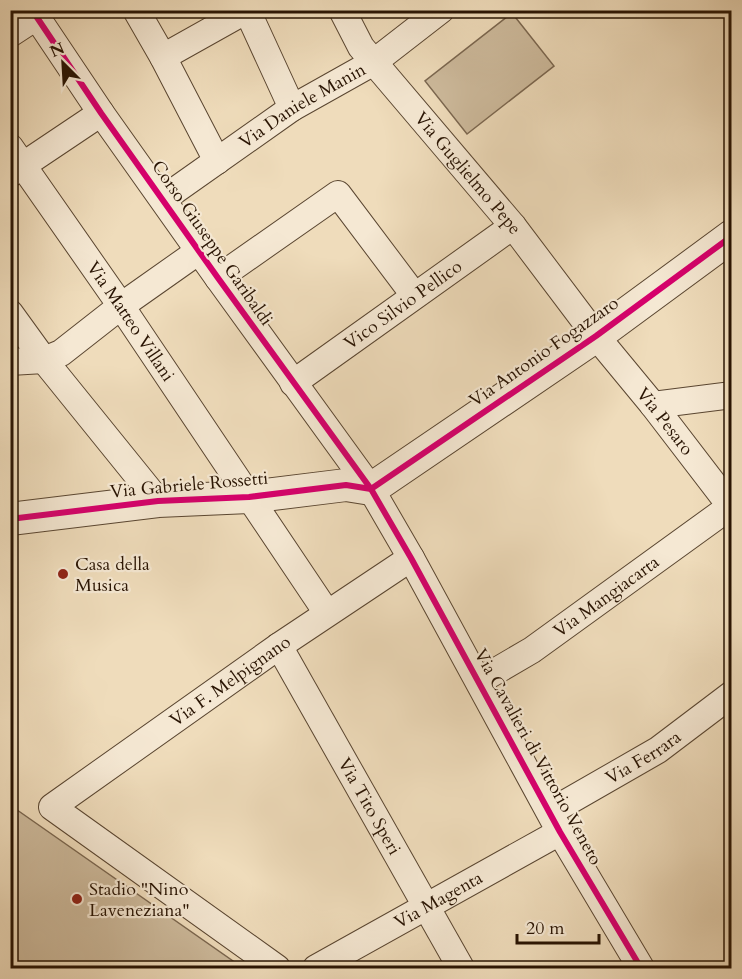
<svg xmlns="http://www.w3.org/2000/svg" width="742" height="979" font-family="Cardo,serif">
<rect width="100%" height="100%" fill="#efdcbb"/>
<filter id="stains"><feTurbulence type="fractalNoise" baseFrequency=".00333" numOctaves="4"/><feColorMatrix values="0 0 0 0 .2 0 0 0 0 .09 0 0 0 0 .02 0 0 0 .5 -.17"/></filter>
<radialGradient id="worn" r=".72"><stop offset=".6" stop-color="#630" stop-opacity="0"/><stop offset="1" stop-color="#630" stop-opacity=".3"/></radialGradient>
<!-- green -->
<g fill="#cdba9c" stroke="#7b6750" stroke-width="1.5">
<polygon points="512,13 554,66 467,134 425,81"/>
<polygon points="10,805 243,968 11,968"/>
</g>
<g fill="none" stroke-linecap="round" stroke-linejoin="round">
<defs>
<g id="minor">
<polyline points="32,10 101,113 218,278 371,489 411,558 560,832 641,968"/>
<polyline points="136,10 163,57 217,161"/>
<polyline points="247,10 292,108"/>
<path id="s1" d="M 342,10 L 361,47 L 513,226 L 596,336 L 653,405 L 732,508"/>
<polyline points="10,34 36,17"/>
<polyline points="163,57 247,10"/>
<path id="s2" d="M 10,147 L 121,306 L 327,613"/>
<polyline points="10,174 101,113"/>
<path id="s3" d="M 163,199 L 292,108 L 374,62 L 441,10"/>
<polyline points="218,278 338,194 414,295"/>
<polyline points="10,313 44,360 158,501"/>
<polyline points="10,362 44,360 61,353 121,306 199,251"/>
<path id="s4" d="M 293,383 L 513,226"/>
<polyline points="653,405 732,395"/>
<path id="s5" d="M 279,646 L 461,968"/>
<path id="s6" d="M 479,681 L 532,650 L 731,506"/>
<path id="s7" d="M 550,812 L 658,750 L 732,694"/>
<path id="s8" d="M 277,968 L 52,807 L 279,646 L 411,558"/>
<path id="s9" d="M 316,968 L 560,832"/>
</g>
<polyline id="tertiary" points="10,519 158,501 249,497 346,485 371,489 596,336 732,236"/>
</defs>
<!-- minor casing -->
<use href="#minor" stroke="#5a4631" stroke-width="28"/>
<!-- tertiary casing -->
<use href="#tertiary" stroke="#5a4631" stroke-width="34"/>
<!-- minor -->
<use href="#minor" stroke="#f5e8d3" stroke-width="26"/>
<!-- tertiary -->
<use href="#tertiary" stroke="#f5e8d3" stroke-width="32"/>
<defs>
<g id="cycleway">
<polyline points="32,10 101,113 218,278 371,489 411,558 560,832 641,968"/>
<polyline points="371,489 596,336 732,236"/>
<polyline points="10,519 158,501 249,497 346,485 371,489"/>
</g>
</defs>
<!-- cycleway casing -->
<use href="#cycleway" stroke="#f5e8d3" stroke-width="10"/>
<!-- cycleway -->
<use href="#cycleway" stroke="#d6006c" stroke-width="6"/>
</g>
<!-- markers -->
<g fill="#8f2418" stroke="#f5e8d3" stroke-width="2">
<circle cx="63" cy="574" r="6"/>
<circle cx="77" cy="899" r="6"/>
</g>
<g text-anchor="middle" dominant-baseline="central" stroke-width="4.5" stroke-linejoin="round" paint-order="stroke">
<!-- street labels -->
<g font-size="18" fill="#291403" stroke="#f5e8d3">
<text stroke="none"><textPath href="#s3" startOffset="168">Via Daniele Manin</textPath></text>
<text stroke="none"><textPath href="#s1" startOffset="207">Via Guglielmo Pepe</textPath></text>
<text transform="translate(212 243) rotate(55)">Corso Giuseppe Garibaldi</text>
<text stroke="none"><textPath href="#s4" startOffset="135">Vico Silvio Pellico</textPath></text>
<text stroke="none"><textPath href="#s2" startOffset="212">Via Matteo Villani</textPath></text>
<text transform="translate(544 352) rotate(-35)">Via Antonio Fogazzaro</text>
<text stroke="none"><textPath href="#s1" startOffset="524">Via Pesaro</textPath></text>
<text transform="translate(189 485) rotate(-5)">Via Gabriele Rossetti</text>
<text stroke="none"><textPath href="#s6" startOffset="153">Via Mangiacarta</textPath></text>
<text stroke="none"><textPath href="#s8" startOffset="495">Via F. Melpignano</textPath></text>
<text stroke="none"><textPath href="#s7" startOffset="108">Via Ferrara</textPath></text>
<text transform="translate(538 757) rotate(61)">Via Cavalieri di Vittorio Veneto</text>
<text stroke="none"><textPath href="#s5" startOffset="184">Via Tito Speri</textPath></text>
<text stroke="none"><textPath href="#s9" startOffset="140">Via Magenta</textPath></text>
</g>
<!-- poi labels -->
<g font-size="18" fill="#291403" stroke="#f5e8d3" text-anchor="start">
<text x="75" y="564">Casa della<tspan x="75" dy="21">Musica</tspan></text>
<text x="89" y="889">Stadio "Nino<tspan x="89" dy="21">Laveneziana"</tspan></text>
</g>
</g>
<!-- margin -->
<rect width="742" height="979" fill="none" stroke="#efdcbb" stroke-width="36"/>
<rect x="12" y="12" width="718" height="955" fill="none" stroke="#291403" stroke-width="3"/>
<rect x="18" y="18" width="706" height="943" fill="none" stroke="#291403" stroke-width="1.5"/>
<!-- north arrow -->
<g transform="translate(63 63) rotate(336)" stroke="#f5e8d3" stroke-width="4.5" paint-order="stroke">
<path d="M0-4.5L10 22L0 15L-10 22Z" fill="#291403"/>
<text y="-9" font-size="16" font-weight="bold" text-anchor="middle" fill="#291403">N</text>
</g>
<!-- scale -->
<path d="M517 934v9h82v-9" fill="none" stroke="#291403" stroke-width="3"/>
<text x="526" y="934" font-size="18" fill="#291403" stroke="#f5e8d3" stroke-width="4.5" paint-order="stroke">20 m</text>
<rect width="100%" height="100%" filter="url(#stains)"/>
<rect width="100%" height="100%" fill="url(#worn)"/>
</svg>
